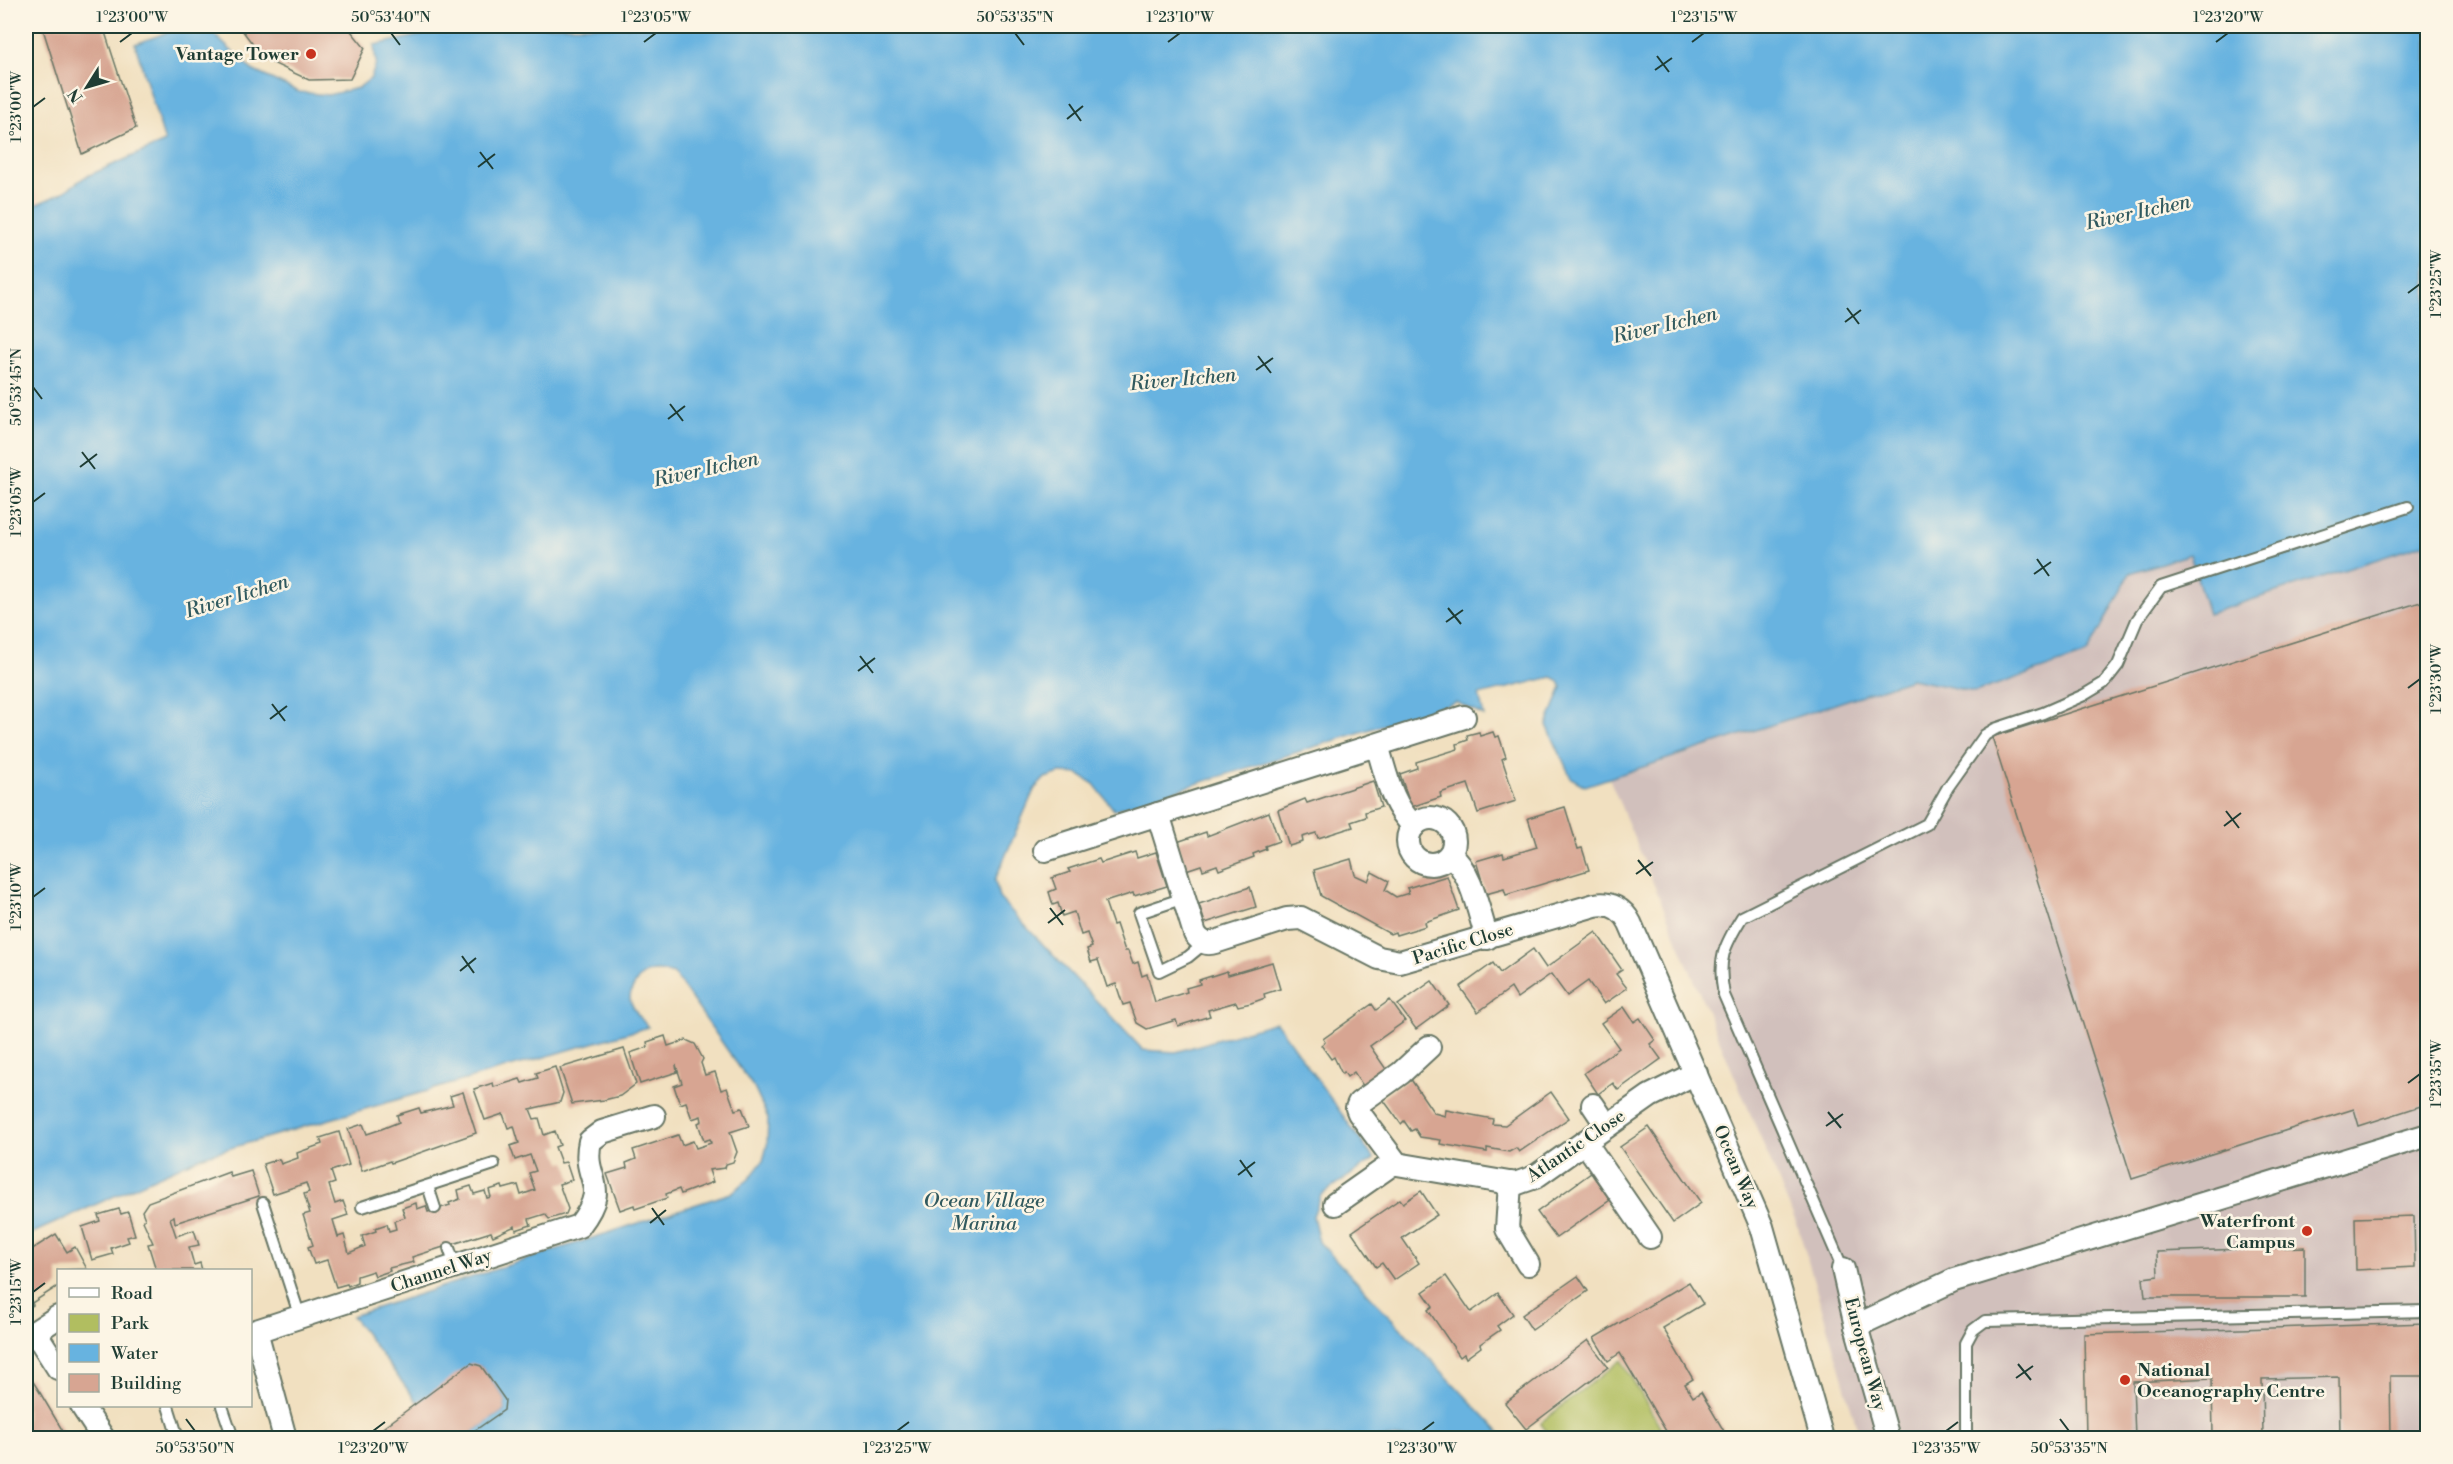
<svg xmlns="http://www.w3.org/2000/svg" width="2453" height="1464" font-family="'Libre Bodoni',serif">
<rect width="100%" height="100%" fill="#fcf5e5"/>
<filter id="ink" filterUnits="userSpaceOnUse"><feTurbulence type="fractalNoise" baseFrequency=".0167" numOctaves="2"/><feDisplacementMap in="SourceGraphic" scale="12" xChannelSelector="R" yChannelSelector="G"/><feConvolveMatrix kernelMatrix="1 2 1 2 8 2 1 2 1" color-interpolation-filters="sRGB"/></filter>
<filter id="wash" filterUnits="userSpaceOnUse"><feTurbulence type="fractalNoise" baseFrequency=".008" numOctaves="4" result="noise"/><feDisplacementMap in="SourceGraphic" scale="24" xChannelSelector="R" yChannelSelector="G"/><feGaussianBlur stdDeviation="1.35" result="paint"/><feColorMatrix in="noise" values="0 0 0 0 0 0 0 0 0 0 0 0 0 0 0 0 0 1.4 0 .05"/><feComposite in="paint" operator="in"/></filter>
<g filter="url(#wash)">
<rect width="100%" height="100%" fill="#f1e0c0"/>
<!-- built -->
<polygon fill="#f5d3c1" points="26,170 40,203 26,209"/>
<!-- industrial -->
<polygon fill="#d1c0bc" points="2427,543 2427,1438 1860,1438 1798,1227 1609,778 1911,679 1975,692 2087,654 2130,573 2191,554 2209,614"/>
<!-- green -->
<polygon fill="#b1be60" stroke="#687e4a" stroke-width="1.5" points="1621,1360 1667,1438 1552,1438 1540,1423"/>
<!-- water -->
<path fill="#67b3e0" stroke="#43788a" stroke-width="1.5" d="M 185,26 L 205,26 L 252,70 L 299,92 L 328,95 L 358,88 L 371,78 L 376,63 L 374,45 L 465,26 L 2427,26 L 2427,543 L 2208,614 L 2190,554 L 2130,573 L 2087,654 L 1975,692 L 1911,679 L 1585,786 L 1571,778 L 1547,725 L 1562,687 L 1558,680 L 1552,677 L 1479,695 L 1484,716 L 1456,702 L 1114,810 L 1094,784 L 1078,774 L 1060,773 L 1045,778 L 1034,790 L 995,880 L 999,898 L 1143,1050 L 1176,1052 L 1276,1022 L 1374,1159 L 1321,1195 L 1313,1216 L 1319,1242 L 1505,1438 L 464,1438 L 504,1410 L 505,1400 L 481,1366 L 418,1403 L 352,1316 L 731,1193 L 749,1179 L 763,1161 L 767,1146 L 768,1118 L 754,1088 L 674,974 C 658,969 643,968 634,986 C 632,989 630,995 630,999 C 632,1010 642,1019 648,1027 L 203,1156 L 26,1236 L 26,209 L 62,193 L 85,177 L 165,142 L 135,44 Z"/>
<g id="blocks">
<!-- building -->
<g fill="#d7a592">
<polygon points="42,26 103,26 136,128 82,154"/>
<polygon points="239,26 347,26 365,48 350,79 309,80 264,59"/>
<polygon points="2427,600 2427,1104 2359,1126 2354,1109 2132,1179 1992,737"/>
<polygon points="1479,732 1480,736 1493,732 1495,737 1499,736 1506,757 1502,759 1516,801 1478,813 1468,784 1440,793 1441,797 1411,807 1400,774 1417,768 1416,762 1458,749 1457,744 1468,740 1467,735"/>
<polygon points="1373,781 1381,807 1365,812 1366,817 1351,822 1353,827 1318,838 1316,833 1302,837 1303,842 1289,846 1278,810 1305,799 1307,803"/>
<polygon points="1565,807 1578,849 1582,848 1589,870 1506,895 1504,889 1486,894 1476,861 1503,853 1504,857 1537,847 1528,818"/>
<polygon points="1269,812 1279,841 1265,846 1266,849 1253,854 1254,857 1219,870 1217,865 1203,870 1201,865 1186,870 1177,842 1206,832 1207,836"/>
<polygon points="1135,852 1137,858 1156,852 1167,886 1134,896 1133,893 1105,902 1113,925 1116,924 1125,951 1128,951 1133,964 1138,962 1142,976 1147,974 1155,1002 1187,992 1186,988 1200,984 1199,980 1227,971 1228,975 1272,962 1280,989 1264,994 1265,998 1251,1003 1238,1006 1236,1002 1208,1010 1210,1016 1178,1026 1176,1020 1147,1029 1137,1023 1130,1003 1123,1005 1116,984 1107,987 1098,960 1091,962 1087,949 1092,947 1087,933 1081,935 1074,912 1062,916 1058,903 1053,905 1049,892 1056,889 1052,878 1070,872 1068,869 1099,859 1101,863"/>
<polygon points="1351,859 1355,875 1368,881 1372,872 1389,881 1385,890 1396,897 1409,893 1407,888 1447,876 1459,910 1425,922 1426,926 1396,935 1395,932 1390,934 1321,896 1314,870"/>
<polygon points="1250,887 1256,907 1205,923 1199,904"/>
<polygon points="1596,932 1622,970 1616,974 1627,988 1604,1004 1588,981 1567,996 1551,974 1517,998 1511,988 1478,1012 1460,987 1493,963 1500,973 1533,949 1546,968"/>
<polygon points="1432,981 1449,1005 1416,1029 1398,1005"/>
<polygon points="1390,1000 1405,1021 1370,1046 1388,1072 1365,1089 1354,1072 1347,1077 1344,1072 1342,1074 1334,1057 1331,1059 1321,1045 1325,1042 1323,1039 1372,1004 1376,1010"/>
<polygon points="1624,1007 1634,1022 1640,1018 1655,1040 1650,1044 1661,1059 1618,1090 1613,1083 1598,1094 1584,1073 1619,1048 1601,1023"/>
<polygon points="665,1036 668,1046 686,1040 695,1044 703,1059 701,1063 705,1075 715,1072 721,1090 727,1088 735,1110 742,1108 749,1126 730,1132 737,1152 733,1162 726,1164 725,1168 709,1170 713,1182 681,1194 679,1189 666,1194 667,1198 635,1209 634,1205 620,1210 607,1174 627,1168 626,1163 636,1159 633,1150 678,1135 682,1145 693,1141 696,1148 711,1143 710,1139 704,1141 698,1123 702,1121 701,1116 692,1119 686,1102 680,1104 674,1086 682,1083 676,1065 677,1072 640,1084 630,1053 648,1047 647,1042"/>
<polygon points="624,1049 636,1084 620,1096 604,1100 572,1104 560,1068"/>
<polygon points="555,1067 563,1093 560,1102 530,1109 534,1119 539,1118 544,1135 555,1131 560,1145 555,1147 561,1163 566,1162 572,1180 559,1184 568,1209 566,1214 549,1219 545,1214 529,1219 531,1225 516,1230 515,1226 493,1236 491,1232 412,1257 414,1262 389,1268 390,1271 375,1276 373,1271 357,1276 357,1282 348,1286 347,1284 336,1287 327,1260 314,1264 308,1247 313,1245 303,1215 310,1213 304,1194 309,1192 306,1183 273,1194 263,1164 279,1159 281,1164 298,1158 297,1153 322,1144 320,1138 339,1132 349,1165 331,1171 335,1183 329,1185 335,1204 343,1201 348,1215 333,1220 338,1237 344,1235 349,1253 365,1246 362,1236 376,1231 375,1228 387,1224 389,1231 396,1229 394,1221 405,1217 402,1208 416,1203 417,1209 426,1206 428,1212 450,1205 449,1203 460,1199 458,1190 471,1186 474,1194 485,1191 487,1198 491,1197 489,1190 502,1186 503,1189 518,1185 521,1195 535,1190 529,1173 536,1171 530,1155 515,1160 510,1146 519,1143 514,1126 508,1128 503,1114 485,1120 474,1089 493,1083 494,1087 520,1079 522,1083 538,1078 536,1073"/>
<polygon points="1410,1078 1434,1113 1445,1116 1446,1110 1493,1119 1492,1124 1505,1125 1551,1092 1569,1118 1519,1152 1516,1148 1509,1152 1487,1148 1487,1152 1440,1144 1441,1140 1420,1137 1415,1129 1411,1131 1404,1121 1401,1124 1382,1098"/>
<polygon points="463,1092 476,1133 391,1163 390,1161 362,1171 348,1129 363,1124 367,1134 379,1130 399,1122 397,1115 419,1108 421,1113 453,1105 450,1096"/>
<polygon points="1649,1127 1701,1203 1673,1223 1620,1147"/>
<polygon points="251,1171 259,1196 175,1223 174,1216 170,1218 176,1236 194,1230 199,1245 189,1247 194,1265 200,1263 202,1270 156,1270 148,1244 153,1243 143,1221 145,1219 142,1211 148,1202 229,1172 231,1177"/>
<polygon points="1591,1173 1610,1200 1556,1238 1537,1212"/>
<polygon points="1421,1191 1437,1215 1402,1238 1419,1263 1394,1280 1382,1263 1376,1267 1352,1232 1400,1199 1403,1203"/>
<polygon points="119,1209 121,1214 128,1212 135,1235 127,1237 129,1242 111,1248 113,1254 92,1260 82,1227 100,1221 98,1215"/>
<polygon points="2414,1216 2415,1267 2356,1270 2355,1218"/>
<polygon points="56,1234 67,1252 75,1247 87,1269 58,1270 58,1286 32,1303 26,1292 26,1253"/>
<polygon points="2305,1247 2305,1297 2145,1297 2143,1278 2158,1276 2157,1252"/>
<polygon points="1446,1276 1471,1312 1498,1293 1513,1314 1497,1326 1500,1330 1480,1344 1481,1347 1466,1358 1464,1354 1460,1357 1428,1310 1433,1306 1423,1292"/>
<polygon points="1578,1276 1588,1291 1532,1330 1522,1315"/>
<polygon points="1689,1282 1703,1304 1663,1328 1693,1379 1685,1384 1693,1397 1701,1392 1728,1438 1670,1438 1620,1353 1608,1361 1594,1338"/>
<polygon points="26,1294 33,1305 26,1310"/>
<polygon points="2427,1323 2427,1376 2390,1376 2391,1438 2340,1438 2339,1377 2262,1379 2263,1438 2213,1438 2212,1378 2133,1382 2135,1438 2086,1438 2084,1334"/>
<polygon points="1588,1340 1608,1367 1526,1429 1505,1403"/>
<polygon points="471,1363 481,1366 505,1400 504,1410 464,1438 377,1438 376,1433"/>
<polygon points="30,1377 39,1391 67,1438 26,1438 26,1380"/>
</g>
</g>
</g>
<g filter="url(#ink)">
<use href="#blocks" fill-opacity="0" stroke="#687665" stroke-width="1.5"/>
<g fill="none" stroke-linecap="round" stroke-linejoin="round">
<defs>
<g id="lane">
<polyline points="1184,898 1139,913 1159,971 1188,957 1205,943"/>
<polyline points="428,1186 435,1208"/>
<polyline points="263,1203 300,1317"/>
<polyline points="362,1207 494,1164"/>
<polyline points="449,1248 455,1266"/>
<path d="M 1843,1269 L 1724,995 C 1717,960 1724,946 1742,917 L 1927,824 L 1948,787 L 1985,735 L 1995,729 L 2043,713 L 2084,695 L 2104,683 L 2118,665 L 2137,620 L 2161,587 L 2408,507"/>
<polyline points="168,1406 178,1438"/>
<polyline points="222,1406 233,1438"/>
<polyline points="1966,1438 1966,1343 1973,1330 1985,1321 2428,1311"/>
</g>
<g id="street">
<path d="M 1377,745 C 1386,774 1391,805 1414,826"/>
<path d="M 1158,814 L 1195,934 C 1201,942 1206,945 1215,942 L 1287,919 L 1301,918 L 1379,958 L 1400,962 L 1595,905 C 1610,902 1623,909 1630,923 L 1762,1227 L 1822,1438"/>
<circle cx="1431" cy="841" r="23"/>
<polyline points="1045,850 1464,717"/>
<path d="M 1450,855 C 1471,870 1479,913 1487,938"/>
<polyline points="1429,1047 1401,1073 1359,1103 1357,1108 1359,1113 1397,1164 1515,1184 1535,1177 1650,1096 1696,1073"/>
<polyline points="1593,1105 1607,1126"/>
<polyline points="1585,1142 1650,1237"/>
<polyline points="1510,1183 1507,1229 1528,1264"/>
<polyline points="1335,1204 1395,1162"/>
<polyline points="1843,1269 1856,1326 1888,1438"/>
<polyline points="1856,1326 1954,1280 2428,1135"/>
<polyline points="35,1332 58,1317"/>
<polyline points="26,1339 35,1332 58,1368"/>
<polyline points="82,1406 103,1438"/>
<path d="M 285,1438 L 256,1331 L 579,1226 C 613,1182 581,1182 590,1141 L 602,1132 L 654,1116"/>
</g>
</defs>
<!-- lane casing -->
<use href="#lane" stroke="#687665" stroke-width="14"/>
<!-- street casing -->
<use href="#street" stroke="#687665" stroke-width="26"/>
<!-- lane -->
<use href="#lane" stroke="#fff" stroke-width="10"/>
<!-- street -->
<use href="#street" stroke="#fff" stroke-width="22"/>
</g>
</g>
<!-- ticks -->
<path fill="none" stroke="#1f3d34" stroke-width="2" d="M 391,33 L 400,45M 1015,33 L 1024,45M 120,42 L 132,33M 644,42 L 656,33M 1168,42 L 1180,33M 1692,42 L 1704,33M 2216,42 L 2228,33M 1657,56 L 1669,72M 1655,70 L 1672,58M 1069,104 L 1081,121M 33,107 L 45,98M 1067,119 L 1083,106M 480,152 L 493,169M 478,167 L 495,154M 2408,293 L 2420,284M 1847,308 L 1859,324M 1845,322 L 1861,310M 1258,356 L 1271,373M 1256,370 L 1273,358M 33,387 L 42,399M 670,404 L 683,421M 668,419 L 685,406M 82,452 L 95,469M 80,467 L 97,454M 33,502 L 45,493M 2037,559 L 2049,576M 2034,574 L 2051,562M 1448,608 L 1461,624M 1446,622 L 1463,610M 860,656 L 873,673M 858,671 L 875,658M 2408,688 L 2420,679M 272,704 L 285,721M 270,719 L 287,706M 2226,811 L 2239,828M 2224,826 L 2241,813M 1638,860 L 1651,876M 1636,874 L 1653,862M 33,897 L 45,888M 1050,908 L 1063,925M 1048,923 L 1065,910M 462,956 L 474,973M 460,971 L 476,958M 2408,1083 L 2420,1074M 1828,1112 L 1841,1128M 1826,1126 L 1843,1114M 1240,1160 L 1252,1177M 1238,1175 L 1255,1162M 652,1208 L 664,1225M 650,1223 L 666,1210M 33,1292 L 45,1283M 2018,1364 L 2031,1380M 2016,1378 L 2033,1366M 186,1419 L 195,1431M 2060,1419 L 2069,1431M 373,1431 L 385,1422M 897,1431 L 909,1422M 1422,1431 L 1434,1422M 1946,1431 L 1958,1422"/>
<!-- markers -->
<g fill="#c8321e" stroke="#fcf5e5" stroke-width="2">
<circle cx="311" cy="54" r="6"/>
<circle cx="2307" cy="1231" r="6"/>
<circle cx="2125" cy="1380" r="6"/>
</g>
<g text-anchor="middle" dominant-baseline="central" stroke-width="5" stroke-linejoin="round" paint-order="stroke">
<!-- poi labels -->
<g font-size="18" font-weight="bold" fill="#1f3d34" stroke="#fcf5e5" text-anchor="end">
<text x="299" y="54">Vantage Tower</text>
<text x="2295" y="1221">Waterfront<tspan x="2295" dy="21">Campus</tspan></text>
<text x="2137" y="1370" text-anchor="start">National<tspan x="2137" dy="21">Oceanography Centre</tspan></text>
</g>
<!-- street labels -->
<g font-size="18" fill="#1f3d34" stroke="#fcf5e5">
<text transform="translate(1463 944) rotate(-17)">Pacific Close</text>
<text transform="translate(1576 1146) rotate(-34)">Atlantic Close</text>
<text transform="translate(1736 1167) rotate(67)">Ocean Way</text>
<text transform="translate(441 1271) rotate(-18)">Channel Way</text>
<text transform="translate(1865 1354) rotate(75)">European Way</text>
</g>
<!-- water labels -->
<g font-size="20" font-style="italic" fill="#315a5f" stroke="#fcf5e5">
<text transform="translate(2138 213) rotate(-12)">River Itchen</text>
<text transform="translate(1665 326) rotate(-13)">River Itchen</text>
<text transform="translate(1183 380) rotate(-5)">River Itchen</text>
<text transform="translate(706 470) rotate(-12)">River Itchen</text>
<text transform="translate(237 597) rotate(-17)">River Itchen</text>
<text x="984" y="1201">Ocean Village<tspan x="984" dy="23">Marina</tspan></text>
</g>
</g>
<!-- margin -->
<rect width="2453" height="1464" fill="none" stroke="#fcf5e5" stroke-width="66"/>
<!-- legend -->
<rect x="57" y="1269" width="195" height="138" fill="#fcf5e5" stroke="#a4ab9e" stroke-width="1.5"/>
<rect x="69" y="1288" width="30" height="9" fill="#ffffff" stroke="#a4ab9e" stroke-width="1.5"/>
<text x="111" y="1299" font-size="18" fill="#1f3d34">Road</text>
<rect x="69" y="1314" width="30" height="18" fill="#b1be60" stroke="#a4ab9e" stroke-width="1.5"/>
<text x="111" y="1329" font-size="18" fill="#1f3d34">Park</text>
<rect x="69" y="1344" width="30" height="18" fill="#67b3e0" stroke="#a4ab9e" stroke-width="1.5"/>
<text x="111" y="1359" font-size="18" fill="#1f3d34">Water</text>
<rect x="69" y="1374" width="30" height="18" fill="#d7a592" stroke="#a4ab9e" stroke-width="1.5"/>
<text x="111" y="1389" font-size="18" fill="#1f3d34">Building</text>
<!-- north arrow -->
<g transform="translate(87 87) rotate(233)" stroke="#fcf5e5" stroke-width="4.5" paint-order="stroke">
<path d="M0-4.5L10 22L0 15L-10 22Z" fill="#1f3d34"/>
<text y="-9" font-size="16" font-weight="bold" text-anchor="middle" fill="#1f3d34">N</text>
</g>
<rect x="33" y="33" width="2387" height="1398" fill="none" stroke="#1f3d34" stroke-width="2"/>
<g font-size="15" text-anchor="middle" fill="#1f3d34">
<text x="132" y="22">1°23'00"W</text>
<text x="391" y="22">50°53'40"N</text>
<text x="656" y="22">1°23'05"W</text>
<text x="1015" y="22">50°53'35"N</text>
<text x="1180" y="22">1°23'10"W</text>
<text x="1704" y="22">1°23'15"W</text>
<text x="2228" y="22">1°23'20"W</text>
<text transform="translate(16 107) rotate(-90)" y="5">1°23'00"W</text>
<text transform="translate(2436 284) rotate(-90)" y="5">1°23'25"W</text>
<text transform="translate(16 387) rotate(-90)" y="5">50°53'45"N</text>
<text transform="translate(16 502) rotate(-90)" y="5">1°23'05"W</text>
<text transform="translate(2436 679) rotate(-90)" y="5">1°23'30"W</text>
<text transform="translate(16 897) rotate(-90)" y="5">1°23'10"W</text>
<text transform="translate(2436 1074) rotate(-90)" y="5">1°23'35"W</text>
<text transform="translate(16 1292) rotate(-90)" y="5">1°23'15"W</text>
<text x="195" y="1453">50°53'50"N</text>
<text x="373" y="1453">1°23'20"W</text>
<text x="897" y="1453">1°23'25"W</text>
<text x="1422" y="1453">1°23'30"W</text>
<text x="1946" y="1453">1°23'35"W</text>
<text x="2069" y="1453">50°53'35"N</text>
</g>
</svg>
